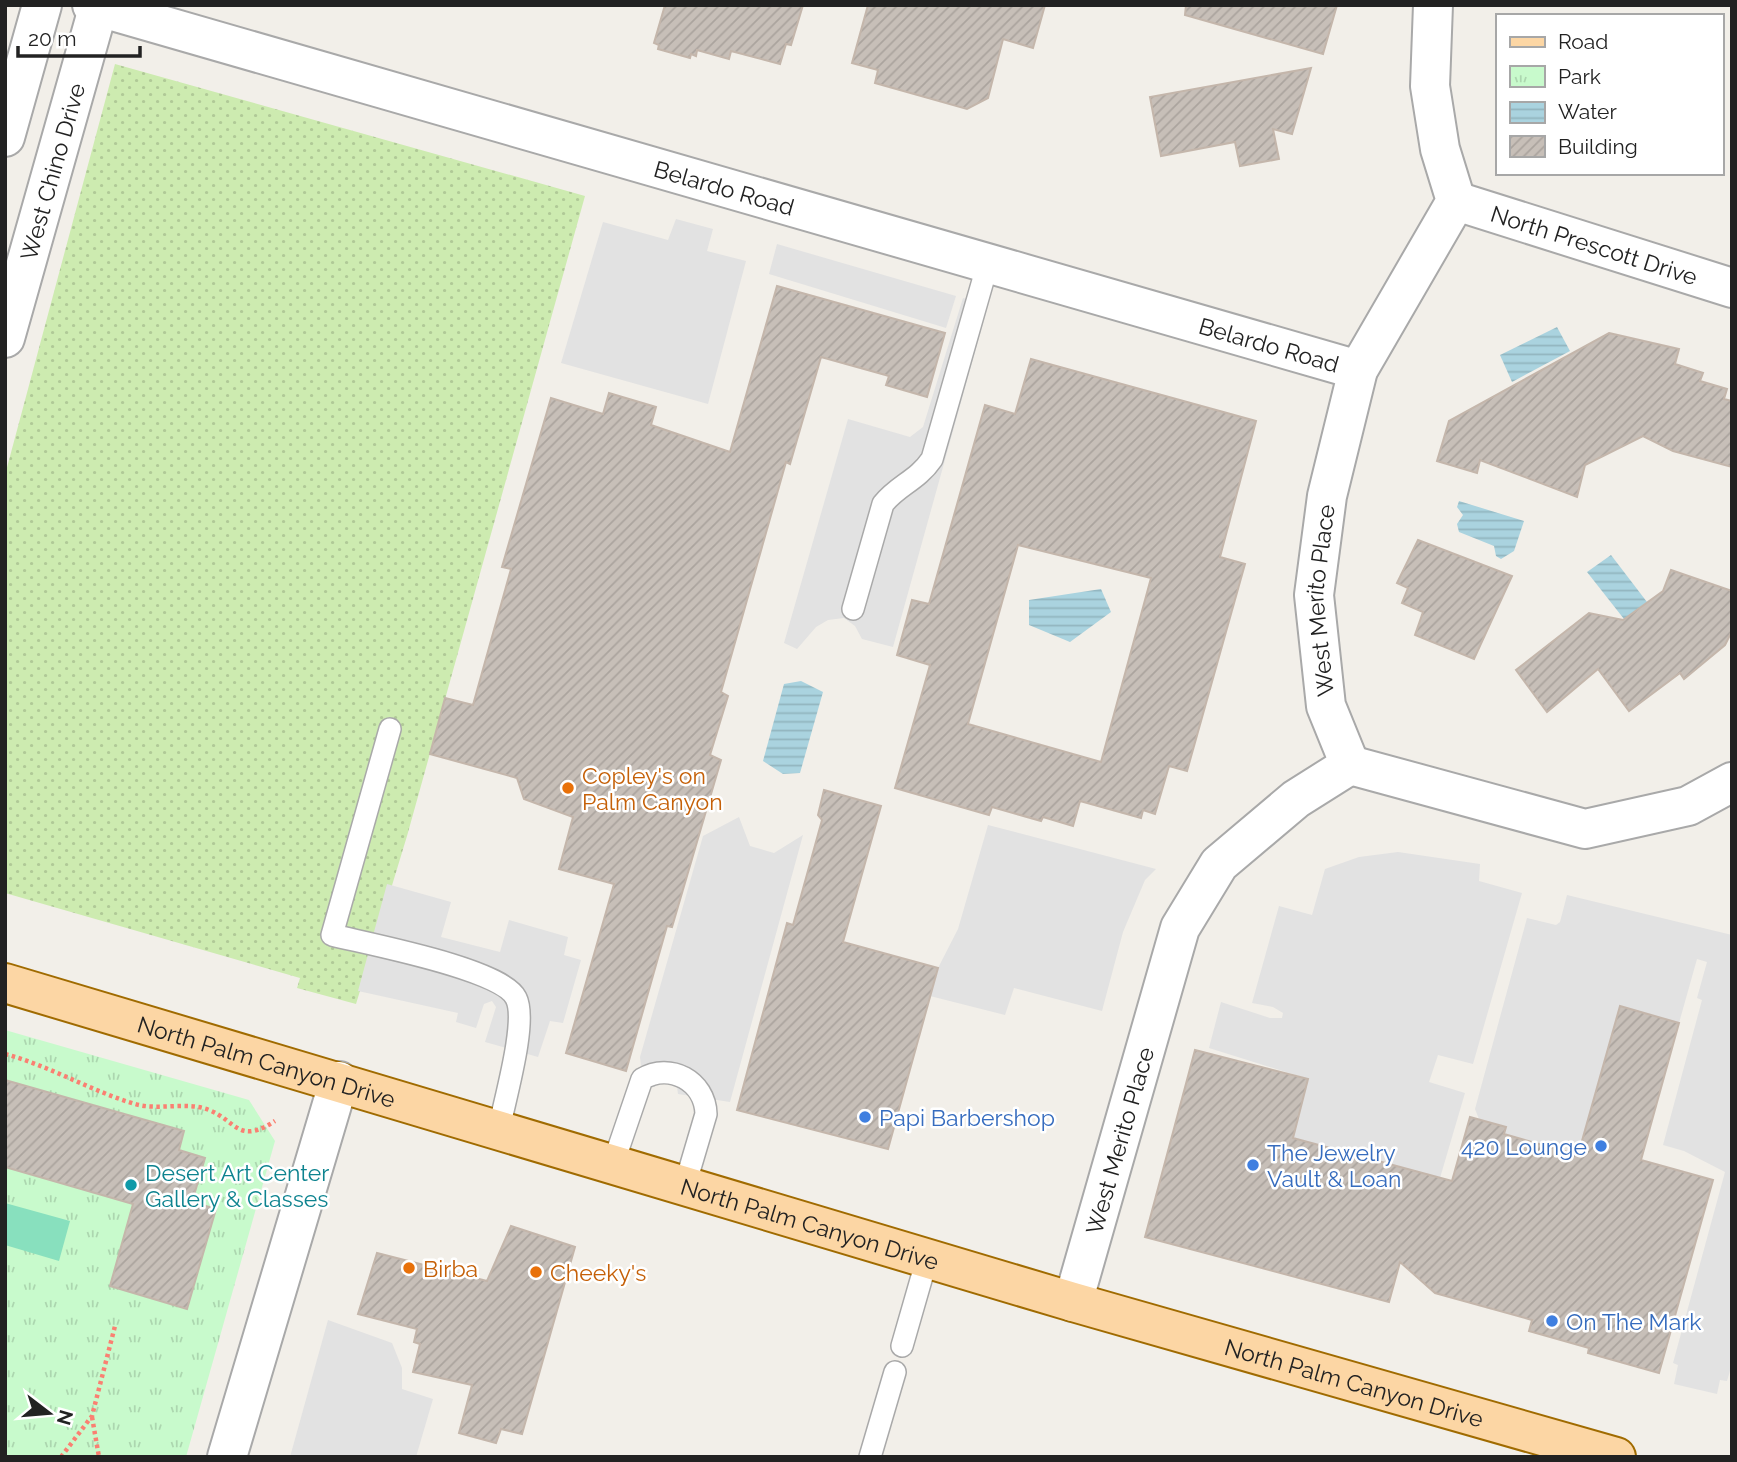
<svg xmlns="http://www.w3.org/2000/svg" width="1737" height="1462" font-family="Raleway,sans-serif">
<defs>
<pattern id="grass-dots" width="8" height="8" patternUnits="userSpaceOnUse" patternTransform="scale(1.75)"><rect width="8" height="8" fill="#cdebb0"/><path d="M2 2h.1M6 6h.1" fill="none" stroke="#b0c997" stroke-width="1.8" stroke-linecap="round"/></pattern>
<pattern id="park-tufts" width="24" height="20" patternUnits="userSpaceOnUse" patternTransform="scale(1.75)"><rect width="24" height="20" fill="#c8facc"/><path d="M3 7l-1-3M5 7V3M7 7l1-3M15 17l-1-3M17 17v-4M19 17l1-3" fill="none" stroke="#acd6af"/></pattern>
<pattern id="water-rules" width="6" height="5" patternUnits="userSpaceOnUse" patternTransform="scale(1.75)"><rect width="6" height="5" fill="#aad3df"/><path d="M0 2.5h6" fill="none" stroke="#92b5bf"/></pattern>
<pattern id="building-hatch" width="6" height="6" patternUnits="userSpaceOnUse" patternTransform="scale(1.75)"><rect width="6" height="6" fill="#c7bfb8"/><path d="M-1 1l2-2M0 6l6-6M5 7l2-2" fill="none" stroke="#aba49e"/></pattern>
</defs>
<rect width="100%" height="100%" fill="#f2efe9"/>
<!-- grass -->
<polygon fill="url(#grass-dots)" points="115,64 585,196 407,836 356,1004 297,988 300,978 5,893 5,475"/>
<!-- park -->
<polygon fill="url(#park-tufts)" points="5,1030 249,1100 275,1141 186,1457 5,1457"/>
<!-- pitch -->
<polygon fill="#88e0be" points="5,1203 70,1221 59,1261 5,1245"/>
<!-- parking -->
<g fill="#e2e2e2">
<polygon points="676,219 713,229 707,251 746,261 708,404 561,363 603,222 668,240"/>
<polygon points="777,244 956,296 946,328 769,274"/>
<polygon points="963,298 988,305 893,647 862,639 855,626 844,618 828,620 816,627 797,649 784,643 848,419 910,437 923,427"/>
<polygon points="739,817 750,846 774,853 803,835 730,1102 678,1094 676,1080 655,1084 655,1087 643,1084 640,1057 703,836"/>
<polygon points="988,825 1156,869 1145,880 1123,932 1102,1011 1014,988 1005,1015 930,996 938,968 958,929"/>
<polygon points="1398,852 1480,864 1479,881 1522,893 1473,1064 1438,1055 1429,1082 1465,1093 1440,1178 1293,1139 1308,1079 1209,1048 1221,1002 1270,1018 1282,1018 1283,1013 1273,1007 1252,1003 1279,906 1312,915 1325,869 1359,857"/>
<polygon points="387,884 451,902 441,937 500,952 509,920 568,937 564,955 581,960 563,1023 550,1021 538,1057 485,1042 496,1007 492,1001 484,1004 476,1028 456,1022 458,1013 358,991"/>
<polygon points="1567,895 1732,935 1732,1364 1727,1381 1720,1380 1717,1394 1674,1384 1678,1365 1673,1363 1725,1172 1684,1151 1663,1145 1702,1000 1697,998 1707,962 1697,959 1679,1023 1621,1006 1578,1155 1504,1134 1506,1127 1479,1119 1475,1109 1527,918 1556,925 1560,922"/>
<polygon points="328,1320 392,1343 402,1368 402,1389 433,1399 416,1457 290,1457"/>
</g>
<!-- water -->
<g fill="url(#water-rules)">
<polygon points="1557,327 1570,351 1512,382 1500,355"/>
<polygon points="1459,501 1524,521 1514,551 1501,559 1496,556 1494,546 1459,532 1457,524 1463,515 1457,507"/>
<polygon points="1611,555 1647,602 1624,619 1587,572"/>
<polygon points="1101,589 1111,612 1070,642 1029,625 1029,600"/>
<polygon points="801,681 823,692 800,773 783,774 763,761 784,684"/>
</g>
<!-- building -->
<g fill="url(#building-hatch)" stroke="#c4b6ab" stroke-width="2" fill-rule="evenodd">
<polygon points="665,5 803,5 791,45 786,44 780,64 731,51 729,59 697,50 696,56 691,54 690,58 658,49 659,45 654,43"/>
<polygon points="868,5 1045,5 1033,48 1003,39 988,98 967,109 875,83 878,70 852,63"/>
<polygon points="1186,5 1337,5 1323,54 1185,15"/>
<polygon points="1311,68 1292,134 1273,129 1279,159 1240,166 1235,142 1161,156 1150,97"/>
<polygon points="777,286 945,333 927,397 886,385 889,376 821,357 790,464 786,462 721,692 728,696 710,755 721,760 672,927 667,926 626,1071 566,1053 614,884 559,869 573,817 524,799 517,778 430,754 445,698 473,705 511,569 502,567 551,398 603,414 609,393 656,407 651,425 730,452"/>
<polygon points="1609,333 1679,349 1675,364 1703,373 1700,381 1727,389 1724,399 1732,401 1732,467 1673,451 1643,436 1585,465 1577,497 1480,460 1477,473 1437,461 1449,421"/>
<path d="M 1031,359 L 1256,421 L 1220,557 L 1245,564 L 1187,771 L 1169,766 L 1155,814 L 1143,810 L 1141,818 L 1080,801 L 1073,826 L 1043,817 L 1041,821 L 992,807 L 989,815 L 895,788 L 930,665 L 897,655 L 912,600 L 929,604 L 985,405 L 1015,414 ZM 1018,545 L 1151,578 L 1101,762 L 968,724 Z"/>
<polygon points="1418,540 1512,576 1474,659 1415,635 1423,612 1402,603 1408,588 1397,583"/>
<polygon points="1671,570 1732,591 1732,631 1725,645 1684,679 1680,673 1629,711 1598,669 1547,712 1516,670 1589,613 1623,620 1663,591"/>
<polygon points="824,790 881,806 843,942 938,968 888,1149 737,1110 787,923 793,925 822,820 818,815"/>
<polygon points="1620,1006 1679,1023 1641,1160 1713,1180 1659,1373 1588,1353 1589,1348 1529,1331 1532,1320 1435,1293 1400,1262 1389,1302 1145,1237 1195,1050 1308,1079 1293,1138 1452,1181 1470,1117 1506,1127 1504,1134 1578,1155"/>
<polygon points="5,1080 184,1131 179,1150 205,1158 192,1202 216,1209 187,1309 110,1286 133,1204 5,1167"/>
<polygon points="511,1226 575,1247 522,1434 501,1429 496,1443 459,1433 472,1385 413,1372 420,1344 414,1342 417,1329 358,1314 377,1253 487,1281"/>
</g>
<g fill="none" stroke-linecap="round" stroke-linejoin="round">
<defs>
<g id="lane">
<path d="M 853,609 L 883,504 C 898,485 917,481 932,459 L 988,263"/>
<path d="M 390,729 L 332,935 C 368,944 502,969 516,998 C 528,1021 504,1102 499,1129"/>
<path d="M 613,1164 L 642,1079 C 670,1062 705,1081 706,1114 L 685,1185"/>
<polyline points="902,1346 927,1259"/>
<polyline points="870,1457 895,1372"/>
</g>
<g id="street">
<path id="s1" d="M 92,5 L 1358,370"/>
<polyline points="5,137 42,5"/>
<path id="s2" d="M 1456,201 L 1732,288"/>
<path id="s3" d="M 5,338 L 99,5"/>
<path id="s4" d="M 1350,765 L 1326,706 L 1314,595 L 1327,496 L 1358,370 L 1456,201 L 1440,149 L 1430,86 L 1433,5"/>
<polyline points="1350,765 1585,829 1688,806 1732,782"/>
<path id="s5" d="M 1073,1302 L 1180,928 L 1219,864 L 1296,799 L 1350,765"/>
<polyline points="227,1457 339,1081"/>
</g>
<g id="primary">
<path id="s6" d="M 5,983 L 1073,1302 L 1616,1457"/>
</g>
</defs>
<!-- lane casing -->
<use href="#lane" stroke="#a9a9a9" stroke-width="24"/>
<!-- street casing -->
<use href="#street" stroke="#a9a9a9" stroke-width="42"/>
<!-- primary casing -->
<use href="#primary" stroke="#a06b00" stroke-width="42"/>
<!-- path -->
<g stroke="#fa8072" stroke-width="4.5" stroke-dasharray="3.5 3.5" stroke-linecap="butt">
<path d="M 5,1054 C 50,1066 91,1091 135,1104 C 158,1111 188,1101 209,1110 C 237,1121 238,1145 275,1121"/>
<polyline points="92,1417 99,1457"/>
<polyline points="61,1457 92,1416 115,1326"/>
</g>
<!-- lane -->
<use href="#lane" stroke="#fff" stroke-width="21"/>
<!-- street -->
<use href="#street" stroke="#fff" stroke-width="38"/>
<!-- primary -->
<use href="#primary" stroke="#fcd6a4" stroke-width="38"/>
</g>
<!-- markers -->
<g fill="#e8710a" stroke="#fff" stroke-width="2.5">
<circle cx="568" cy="788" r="7"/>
<circle cx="409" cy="1268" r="7"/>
<circle cx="536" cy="1272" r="7"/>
</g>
<g fill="#3f7fe0" stroke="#fff" stroke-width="2.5">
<circle cx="865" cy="1117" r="7"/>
<circle cx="1601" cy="1146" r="7"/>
<circle cx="1253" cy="1165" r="7"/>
<circle cx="1552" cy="1321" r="7"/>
</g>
<circle fill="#0f9aa8" stroke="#fff" stroke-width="2.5" cx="131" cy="1185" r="7"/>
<g text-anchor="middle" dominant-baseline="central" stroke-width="5" stroke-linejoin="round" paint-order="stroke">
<!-- street labels -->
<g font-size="23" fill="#222" stroke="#fff">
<text stroke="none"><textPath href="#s3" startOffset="173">West Chino Drive</textPath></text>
<text stroke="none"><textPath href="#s1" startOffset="658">Belardo Road</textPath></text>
<text stroke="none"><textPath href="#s2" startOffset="145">North Prescott Drive</textPath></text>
<text stroke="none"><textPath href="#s1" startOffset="1225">Belardo Road</textPath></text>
<text stroke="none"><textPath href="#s4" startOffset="170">West Merito Place</textPath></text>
<text stroke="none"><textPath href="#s6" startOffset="273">North Palm Canyon Drive</textPath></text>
<text stroke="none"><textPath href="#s5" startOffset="168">West Merito Place</textPath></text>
<text stroke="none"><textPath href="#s6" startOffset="840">North Palm Canyon Drive</textPath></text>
<text stroke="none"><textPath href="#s6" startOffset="1407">North Palm Canyon Drive</textPath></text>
</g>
<!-- food labels -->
<g font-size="23" fill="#c56008" stroke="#fff" text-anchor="start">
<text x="582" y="775">Copley's on<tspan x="582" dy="26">Palm Canyon</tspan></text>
<text x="423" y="1268">Birba</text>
<text x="550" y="1272">Cheeky's</text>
</g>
<!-- shop labels -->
<g font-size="23" fill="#366cbe" stroke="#fff" text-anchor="start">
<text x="879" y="1117">Papi Barbershop</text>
<text x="1587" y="1146" text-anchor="end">420 Lounge</text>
<text x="1267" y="1152">The Jewelry<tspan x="1267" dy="26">Vault &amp; Loan</tspan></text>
<text x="1566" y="1321">On The Mark</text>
</g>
<!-- culture labels -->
<g font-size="23" fill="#0d838f" stroke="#fff" text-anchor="start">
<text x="145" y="1172">Desert Art Center<tspan x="145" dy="26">Gallery &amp; Classes</tspan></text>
</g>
</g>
<!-- border -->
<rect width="1737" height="1462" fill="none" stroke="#222222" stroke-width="14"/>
<!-- legend -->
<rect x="1496" y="14" width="228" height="161" fill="#ffffff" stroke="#a7a7a7" stroke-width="2"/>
<rect x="1510" y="37" width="35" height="10" fill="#fcd6a4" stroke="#a7a7a7" stroke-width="2"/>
<text x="1558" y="49" font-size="21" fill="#222222">Road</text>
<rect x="1510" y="66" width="35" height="21" fill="url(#park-tufts)" stroke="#a7a7a7" stroke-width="2"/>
<text x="1558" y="84" font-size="21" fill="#222222">Park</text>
<rect x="1510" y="102" width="35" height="21" fill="url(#water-rules)" stroke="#a7a7a7" stroke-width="2"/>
<text x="1558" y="119" font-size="21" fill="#222222">Water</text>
<rect x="1510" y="136" width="35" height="21" fill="url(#building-hatch)" stroke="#a7a7a7" stroke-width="2"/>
<text x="1558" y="154" font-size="21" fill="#222222">Building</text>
<!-- north arrow -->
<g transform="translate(49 1413) rotate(106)" stroke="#ffffff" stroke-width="5" paint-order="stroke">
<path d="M0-5L12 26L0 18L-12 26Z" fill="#222222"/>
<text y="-10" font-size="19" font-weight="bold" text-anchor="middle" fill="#222222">N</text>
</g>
<!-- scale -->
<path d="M18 46v10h122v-10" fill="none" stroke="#222222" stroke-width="3.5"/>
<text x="28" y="46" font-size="21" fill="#222222" stroke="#ffffff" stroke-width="5" paint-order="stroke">20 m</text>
</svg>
